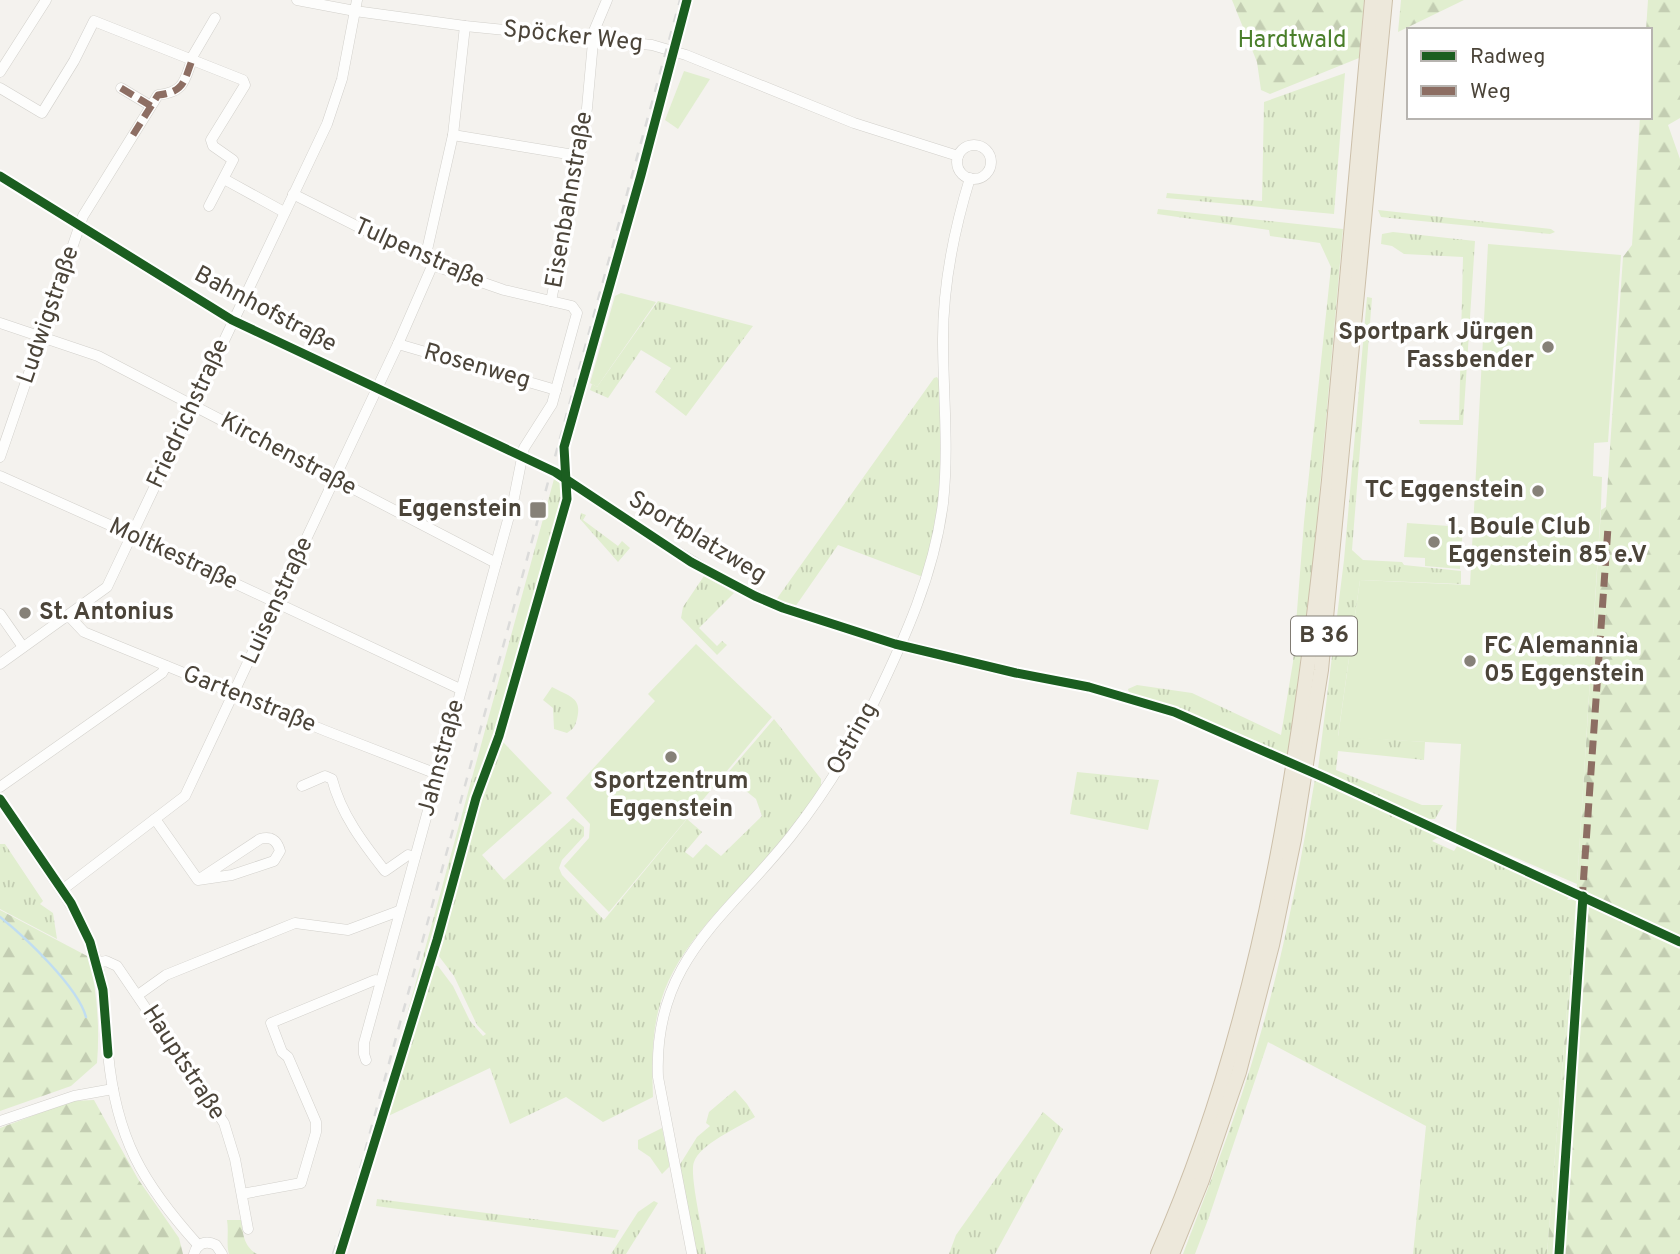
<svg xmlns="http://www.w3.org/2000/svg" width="1680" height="1254" font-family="Overpass,sans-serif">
<defs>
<pattern id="grass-tufts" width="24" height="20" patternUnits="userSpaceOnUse" patternTransform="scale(1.75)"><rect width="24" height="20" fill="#e1eecf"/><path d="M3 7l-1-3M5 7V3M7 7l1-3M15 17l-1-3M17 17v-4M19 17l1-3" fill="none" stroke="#c3cdb2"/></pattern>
<pattern id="forest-firs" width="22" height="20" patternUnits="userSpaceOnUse" patternTransform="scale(1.75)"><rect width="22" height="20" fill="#e1eecf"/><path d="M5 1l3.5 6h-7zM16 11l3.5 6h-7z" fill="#c3cdb2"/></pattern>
</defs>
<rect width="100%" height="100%" fill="#f4f2ee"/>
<!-- grass -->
<g fill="url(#grass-tufts)">
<polygon points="1345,73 1334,214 1166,198 1167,193 1262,201 1264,102"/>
<polygon points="1158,209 1343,229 1314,555 1288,757 1190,714 1129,693 1128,689 1137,685 1192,693 1281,735 1293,662 1304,522 1331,267 1320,243 1270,236 1269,230 1157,214"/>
<polygon points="1378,210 1551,229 1555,232 1550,234 1381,217"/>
<polygon points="1393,232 1475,241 1463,425 1420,424 1419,420 1459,420 1463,257 1404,254 1392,246 1381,244 1382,234"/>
<polygon points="1367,297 1372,298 1352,550 1363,560 1402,562 1404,565 1461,571 1461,584 1360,580 1338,736 1425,742 1424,760 1338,751 1336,770 1422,805 1443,805 1435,819 1423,819 1318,769 1344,560"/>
<polygon points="658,301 753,326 686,416 655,392 671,368 641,350 608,398 590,390 592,384 597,387"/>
<path d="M 937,377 L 940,382 C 942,428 944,474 936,519 C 933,538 927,558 923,577 L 838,545 L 795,607 L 776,600 L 934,378 Z"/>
<polygon points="554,479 562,484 563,502 498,733 474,795 436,939 400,1052 397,1051"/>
<polygon points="581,513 586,515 583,520 618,546 622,541 630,548 618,562 580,519"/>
<polygon points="704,576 734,593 699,628 717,646 722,641 727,645 717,655 681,618 683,607"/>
<path d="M 552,687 C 568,696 583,697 577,719 C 575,727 573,729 567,733 L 554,729 L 553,708 L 543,700 Z"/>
<path d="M 774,719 L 821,779 L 821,787 C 805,811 788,834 769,856 C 730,900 678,944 661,1001 C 651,1032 652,1067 653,1097 L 603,1122 L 566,1097 L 510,1124 L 490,1068 L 384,1118 L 432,965 L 438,966 L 453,986 L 470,1021 L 483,1036 L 486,1034 L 477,1025 L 454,976 L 438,955 L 476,801 L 500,741 L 502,741 L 552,793 L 482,855 L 504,880 L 573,818 L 584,827 L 584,836 L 562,860 L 559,868 L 562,875 L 604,920 L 687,819 L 702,832 L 685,852 L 693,858 L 706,844 L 721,856 L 762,816 L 756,799 L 726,775 Z"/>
<polygon points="1077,772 1159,780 1148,830 1070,814"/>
<path d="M 1315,779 L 1447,837 L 1447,840 L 1437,838 L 1432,841 L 1454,851 L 1459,843 L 1572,893 L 1567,900 L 1576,899 L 1547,1254 L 1413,1254 L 1426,1126 L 1268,1042 L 1209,1217 L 1195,1254 L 1183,1254 C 1210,1183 1238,1112 1259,1039 C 1284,954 1300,866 1315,779 Z"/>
<polygon points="0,844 5,844 43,901 40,904 53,913 57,939 0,909"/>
<path d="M 735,1090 L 747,1104 L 755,1117 C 739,1127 700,1144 694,1162 C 689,1174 704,1236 706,1254 L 697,1254 L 679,1166 L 697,1137 L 710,1126 L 706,1123 L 709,1112 Z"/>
<polygon points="1043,1112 1063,1129 995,1254 949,1254 956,1235"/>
<polygon points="662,1128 669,1162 669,1167 662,1174 650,1157 638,1149 638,1140"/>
<polygon points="377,1199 619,1230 615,1238 376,1206"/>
<polygon points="654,1201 658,1203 626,1254 611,1254 638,1212"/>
</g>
<!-- forest -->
<g fill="url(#forest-firs)">
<polygon points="1232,0 1364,0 1359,58 1270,94 1261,90 1257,62"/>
<polygon points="1401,0 1464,0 1398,32"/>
<polygon points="1648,0 1680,0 1680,118 1668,125 1680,159 1680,1254 1547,1254 1576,899 1601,510 1606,507 1623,257 1632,245 1640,117 1650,117 1650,30 1646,30"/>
<path d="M 0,910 L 89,957 C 97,992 100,1027 97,1063 L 71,1086 L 0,1111 Z"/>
<polygon points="94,1100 138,1179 179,1238 183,1254 0,1254 0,1128 72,1101"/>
<path d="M 227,1220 L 241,1220 C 243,1234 244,1247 257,1254 L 229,1254 C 226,1244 229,1232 227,1220 Z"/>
</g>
<!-- pitch -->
<g fill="#e1eecf">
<polygon points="684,71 710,79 678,129 665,120"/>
<polygon points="1488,244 1621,255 1608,442 1594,443 1593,476 1602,477 1601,506 1577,884 1456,832 1461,744 1338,737 1360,580 1470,585"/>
<polygon points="621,293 656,302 597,387 590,383 615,296"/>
<polygon points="1407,523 1463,527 1460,569 1425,566 1425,558 1404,557"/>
<polygon points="696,644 772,717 609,912 564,866 589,838 590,824 566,798 655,701 648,694"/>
</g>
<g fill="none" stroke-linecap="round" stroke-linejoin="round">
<!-- stream -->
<path stroke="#c0ddf1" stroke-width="2.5" d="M 0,917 C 25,937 78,987 86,1017"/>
<defs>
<g id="minor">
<polyline points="297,0 355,11 465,26 652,45 686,55 854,123 958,156"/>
<polyline points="191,59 215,18"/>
<polyline points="0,72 46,0"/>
<polyline points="0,88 42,113 74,61 94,21 243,80 245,85 211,140 213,146 233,160 209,206"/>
<polyline points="121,88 151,106"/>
<polyline points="453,135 580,156"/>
<circle cx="974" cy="162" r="17"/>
<polyline points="0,176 232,320 555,472 632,524 728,583 783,608 900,645"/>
<polyline points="224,179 284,212"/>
<polyline points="293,194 438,267 504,290 572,306 577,313 552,404 524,448 514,498 364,1043 364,1054 366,1060"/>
<polyline points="425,259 453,135 465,26"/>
<polyline points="551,301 580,156 587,108 594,31 607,0"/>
<polyline points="0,323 98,356 496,563"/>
<polyline points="398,344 556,390"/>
<path d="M 0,457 L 83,216 L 158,95 C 184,92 184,82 192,60"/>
<polyline points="0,476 132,535 460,689"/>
<polyline points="0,614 23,647"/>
<polyline points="68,615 84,632 113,644 326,731 437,774"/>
<polyline points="0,664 107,587 327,124 342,79 357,0"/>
<path d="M 302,786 L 325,776 L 332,779 C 341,814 363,843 385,871 L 408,855 L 415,857"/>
<polyline points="0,787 162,673 166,666"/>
<path d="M 0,799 C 17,824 33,849 50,874 C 68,900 84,923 94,953 C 105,986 105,1019 108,1053 C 116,1138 142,1183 199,1246"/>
<path d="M 155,819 L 198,880 L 232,875 L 274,861 L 280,851 C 277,840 271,836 260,839 L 198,880"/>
<polyline points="62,890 185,796 398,344 433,264"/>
<polyline points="97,963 106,961 117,966 224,1123 235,1159 248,1229"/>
<polyline points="138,995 166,975 295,923 348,930 399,911"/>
<polyline points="0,1121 74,1096 113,1089"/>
<polyline points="242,1194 301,1183 316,1132 316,1122 288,1057 282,1052 271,1023 375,980 380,982"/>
<path d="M 194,1254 C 197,1243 206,1240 216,1245 L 222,1254"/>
<path d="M 692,1254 L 658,1077 C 653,960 726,918 791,836 C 824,794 852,749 874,702 C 905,638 934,574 943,503 C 949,448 943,394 943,339 C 943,285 954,230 970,178"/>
</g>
<g id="highway">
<path d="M 1158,1254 C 1266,1010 1302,743 1329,480 C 1344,320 1358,160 1372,0"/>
<polyline points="1172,1254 1202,1180 1239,1072 1272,945 1294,839 1321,670 1385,0"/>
</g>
</defs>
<!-- minor casing -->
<use href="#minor" stroke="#d2d0cb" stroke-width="11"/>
<!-- highway casing -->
<use href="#highway" stroke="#ccbfa9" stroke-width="16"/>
<!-- minor -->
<use href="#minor" stroke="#fdfdfc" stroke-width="10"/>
<!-- highway -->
<use href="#highway" stroke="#ede8db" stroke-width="14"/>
<!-- rail -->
<polyline stroke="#dbdbda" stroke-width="2.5" stroke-dasharray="9 9" stroke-linecap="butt" points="333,1254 351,1202 680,0"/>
<!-- quiet -->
<g stroke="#8d6e63" stroke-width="7" stroke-dasharray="14 7" stroke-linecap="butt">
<polyline points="121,88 151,106"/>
<path d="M 133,135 L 158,95 C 184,92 184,82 192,60"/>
<polyline points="1582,901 1608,527"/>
</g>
<defs>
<g id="cycleway">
<polyline points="0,176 232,320 555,472 691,562 755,596 783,608 895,644 1016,673 1089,687 1174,712 1325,778 1680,942"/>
<polyline points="0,799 71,903 90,942 103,990 108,1054"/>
<polyline points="340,1254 437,940 476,798 499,736 567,499 564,447 641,175 687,0"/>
<polyline points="1559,1254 1583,896"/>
</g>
</defs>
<!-- cycleway casing -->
<use href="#cycleway" stroke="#fff" stroke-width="13"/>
<!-- cycleway -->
<use href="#cycleway" stroke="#1b5e20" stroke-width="9"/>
</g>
<!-- markers -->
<g fill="#868178" stroke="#fff" stroke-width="2.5">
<circle cx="1548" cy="347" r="7"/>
<circle cx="1538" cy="491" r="7"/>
<rect x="529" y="501" width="18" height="18" rx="3.5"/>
<circle cx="1434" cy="542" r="7"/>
<circle cx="25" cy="613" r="7"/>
<circle cx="1470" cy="661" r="7"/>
<circle cx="671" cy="757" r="7"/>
</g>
<g text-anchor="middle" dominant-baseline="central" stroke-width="7" stroke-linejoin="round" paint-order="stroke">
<!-- shield labels -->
<rect fill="#fff" stroke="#817c74" stroke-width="2" x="1291" y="616.5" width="66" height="39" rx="5"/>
<g font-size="23" font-weight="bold" fill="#4b4439">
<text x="1324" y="636">B 36</text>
</g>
<!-- street labels -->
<g font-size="24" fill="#4b4439" stroke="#fff">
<text transform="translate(573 37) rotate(6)">Spöcker Weg</text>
<text transform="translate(570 200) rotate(-80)">Eisenbahnstraße</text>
<text transform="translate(419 254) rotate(24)">Tulpenstraße</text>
<text transform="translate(265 310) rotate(28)">Bahnhofstraße</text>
<text transform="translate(49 315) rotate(-71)">Ludwigstraße</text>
<text transform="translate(477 367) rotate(16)">Rosenweg</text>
<text transform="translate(189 414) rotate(-65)">Friedrichstraße</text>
<text transform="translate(288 455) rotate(28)">Kirchenstraße</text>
<text transform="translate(697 538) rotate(31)">Sportplatzweg</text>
<text transform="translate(173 555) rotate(25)">Moltkestraße</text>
<text transform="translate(278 601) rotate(-65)">Luisenstraße</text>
<text transform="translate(249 700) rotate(22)">Gartenstraße</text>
<text transform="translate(853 739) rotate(-61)">Ostring</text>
<text transform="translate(442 758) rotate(-75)">Jahnstraße</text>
<text transform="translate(183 1063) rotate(57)">Hauptstraße</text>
</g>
<!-- park labels -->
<g font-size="24" fill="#4a7f2a" stroke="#fff">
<text x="1292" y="41">Hardtwald</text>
</g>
<!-- poi labels -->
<g font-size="24" font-weight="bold" fill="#4b4439" stroke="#fff" text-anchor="end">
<text x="1534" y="333">Sportpark Jürgen<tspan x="1534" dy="28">Fassbender</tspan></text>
<text x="1524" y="491">TC Eggenstein</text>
<text x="522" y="510">Eggenstein</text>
<text x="1448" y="528" text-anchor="start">1. Boule Club<tspan x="1448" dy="28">Eggenstein 85 e.V</tspan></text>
<text x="39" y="613" text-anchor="start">St. Antonius</text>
<text x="1484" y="647" text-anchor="start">FC Alemannia<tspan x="1484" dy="28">05 Eggenstein</tspan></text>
<text x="671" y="782" text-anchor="middle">Sportzentrum<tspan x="671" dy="28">Eggenstein</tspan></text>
</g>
</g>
<!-- legend -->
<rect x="1407" y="28" width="245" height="91" fill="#ffffff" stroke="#b7b4b0" stroke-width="2"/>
<rect x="1421" y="51" width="35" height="10" fill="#1b5e20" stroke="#b7b4b0" stroke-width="2"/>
<text x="1470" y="63" font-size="21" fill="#4b4439">Radweg</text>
<rect x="1421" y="86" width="35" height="10" fill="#8d6e63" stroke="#b7b4b0" stroke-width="2"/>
<text x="1470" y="98" font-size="21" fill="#4b4439">Weg</text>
</svg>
